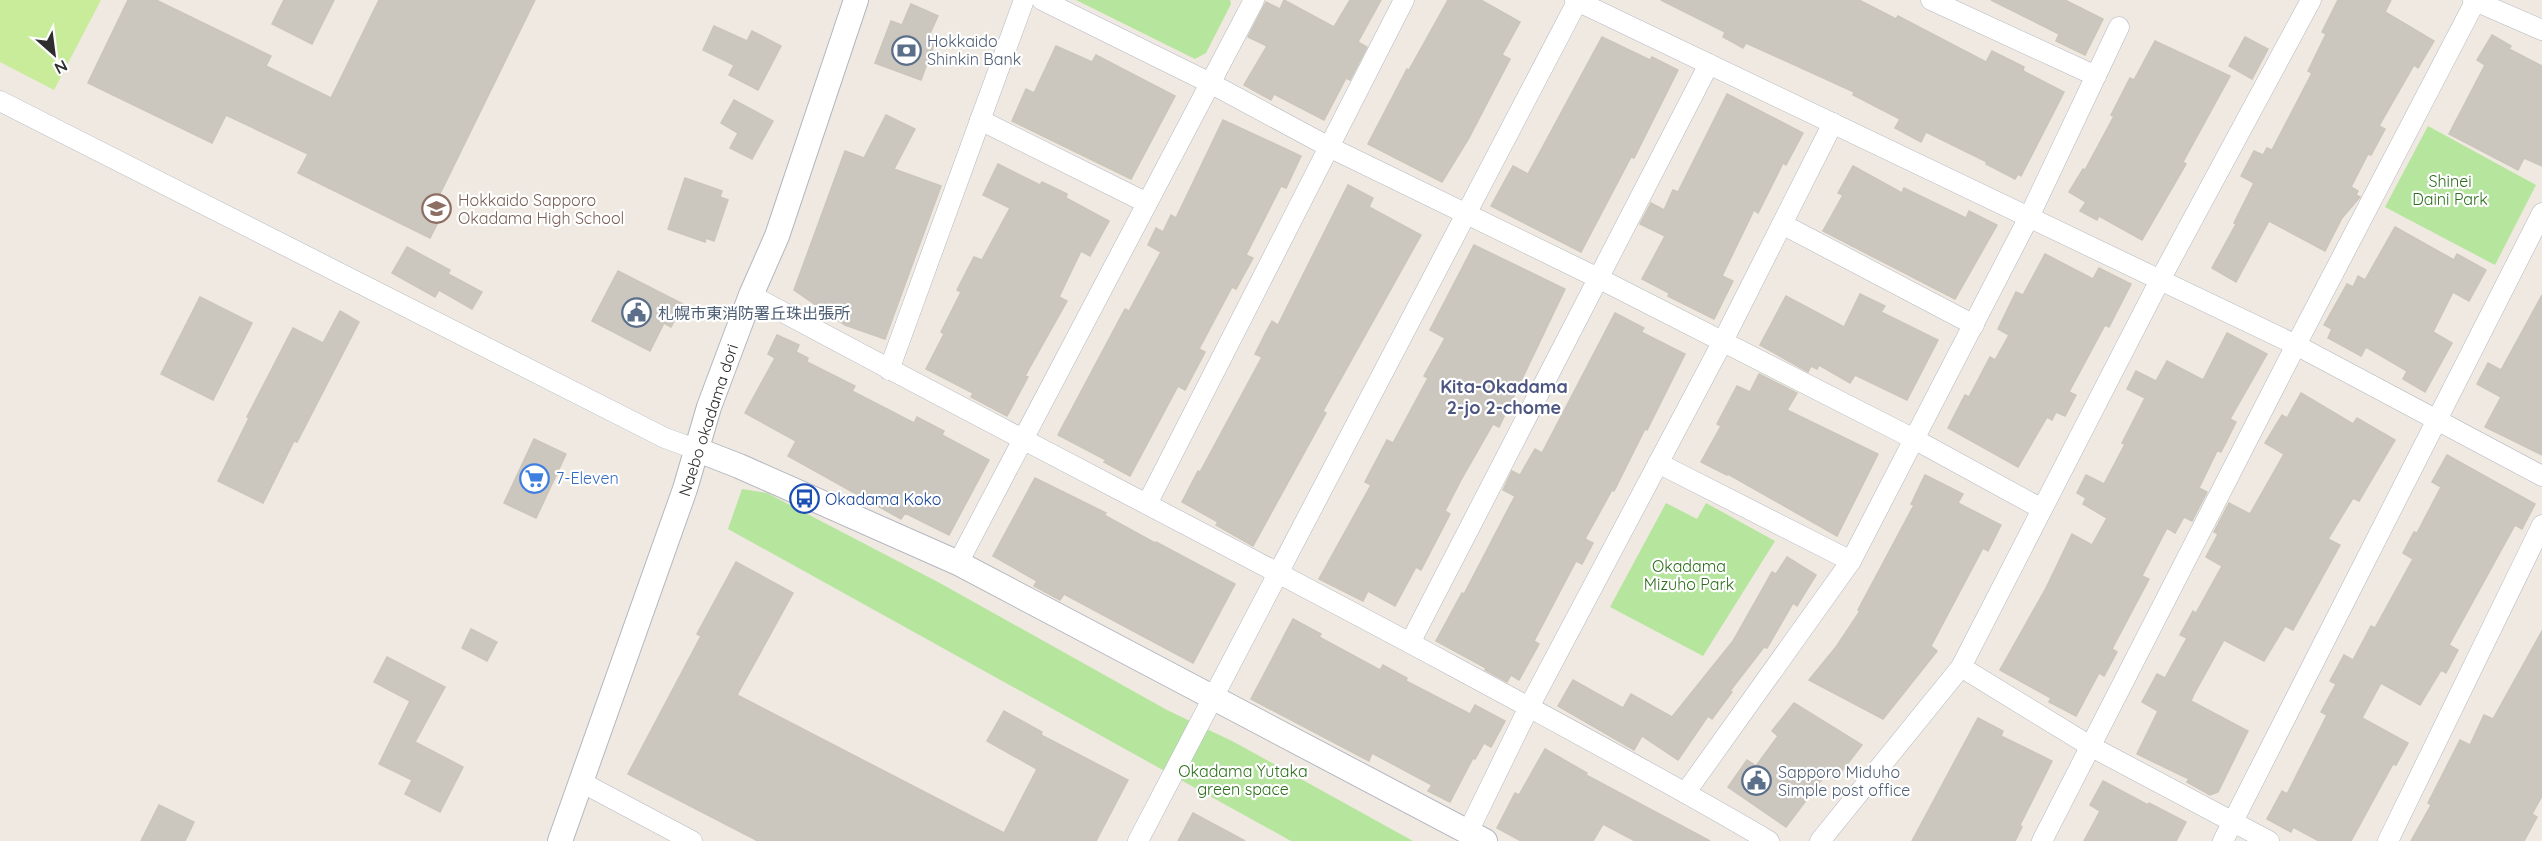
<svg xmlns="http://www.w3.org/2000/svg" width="2542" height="841" font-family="Quicksand,'Noto Sans JP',sans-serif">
<rect width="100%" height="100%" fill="#efe9e1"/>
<!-- green -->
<g fill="#b6e59e">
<polygon points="1076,0 1230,0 1231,4 1206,53 1195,59"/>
<polygon points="2428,126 2536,185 2495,265 2385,207"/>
<polygon points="742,489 767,493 938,582 1167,710 1234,742 1413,841 1291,841 728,529"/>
<polygon points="1666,503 1697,519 1706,503 1775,541 1703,656 1610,607"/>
</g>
<!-- pitch -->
<polygon fill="#c9ec9a" points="0,0 101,0 54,90 0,62"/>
<!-- building -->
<g fill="#cbc7bf" stroke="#cbc5ba" stroke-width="1.5">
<polygon points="128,0 156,0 271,56 266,66 331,98 379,0 535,0 436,202 446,207 430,238 298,173 308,154 226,115 212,143 88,83"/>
<polygon points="284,0 334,0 312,44 272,24"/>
<polygon points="1284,0 1334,27 1350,0 1381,0 1358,42 1367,47 1350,80 1346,78 1324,120 1274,94 1271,100 1244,85 1267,46 1248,37 1266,2 1280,9"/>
<polygon points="1448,0 1481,0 1520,22 1502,55 1510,59 1469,138 1442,182 1368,144 1407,69 1409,70"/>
<polygon points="1661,0 1859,0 1896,19 1898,16 1986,62 1992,51 2024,67 2023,71 2064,92 2021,176 2018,174 2015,179 1986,164 1987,162 1926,132 1921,142 1895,128 1900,119 1853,95 1854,92 1746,43 1743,48 1723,37 1725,32"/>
<polygon points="1991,0 2065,0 2103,19 2085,55 2056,41 2059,34"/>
<polygon points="2338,0 2391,0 2385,12 2434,41 2418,68 2414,65 2379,126 2385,129 2371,155 2368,154 2351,187 2358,191 2356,195 2360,197 2342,218 2325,251 2269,221 2236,282 2212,268 2236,224 2234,223 2254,183 2241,176 2254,151 2263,155 2267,148 2272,150 2312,73 2308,71 2326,34 2322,32"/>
<polygon points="911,4 938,16 927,40 935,42 921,80 875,63 891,21 902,25"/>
<polygon points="714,26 747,41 752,31 781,46 758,90 729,75 734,65 703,50"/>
<polygon points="2492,35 2511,46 2509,49 2542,66 2542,166 2524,158 2518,170 2449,134 2485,65 2477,60"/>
<polygon points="1602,37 1650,60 1652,57 1678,70 1634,158 1631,157 1581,252 1491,206 1513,166 1528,174"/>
<polygon points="2245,37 2268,49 2252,79 2229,66"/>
<polygon points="2155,41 2230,76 2183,162 2186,164 2142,240 2099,216 2097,220 2080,211 2086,202 2069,192 2083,169 2085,170 2114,116 2111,115 2130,78 2134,80"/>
<polygon points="1056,46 1092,62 1096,55 1175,96 1131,179 1012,121 1026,89 1034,93"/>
<polygon points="1727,94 1803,133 1786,165 1783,163 1758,213 1754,210 1722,276 1733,281 1714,319 1668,296 1669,293 1642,279 1665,236 1640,224 1651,203 1664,210 1673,190 1678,192"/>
<polygon points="734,100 773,121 752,159 730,148 738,133 721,123"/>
<polygon points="886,115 915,129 894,169 941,186 885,339 845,325 794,290 845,151 864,158"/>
<polygon points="1223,120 1301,156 1286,188 1281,186 1246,255 1253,258 1236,289 1232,287 1199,349 1205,352 1185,390 1178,386 1130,476 1104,462 1106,460 1058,435 1125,309 1129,311 1161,252 1148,245 1156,228 1163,232 1171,215 1176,218"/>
<polygon points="998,164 1040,185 1042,182 1067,194 1066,198 1109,221 1090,256 1081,251 1059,297 1067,301 1025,376 1028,377 1007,416 971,397 973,393 926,369 944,334 941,332 961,292 957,290 974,257 982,260 1010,208 983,195"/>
<polygon points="1853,166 1902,193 1904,188 1966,218 1969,211 1997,225 1955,299 1823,231 1843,195 1838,193"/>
<polygon points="685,178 722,191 720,197 728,200 714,241 706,238 705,242 668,229"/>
<polygon points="1348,185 1373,198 1369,207 1421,235 1323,411 1326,413 1253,546 1216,525 1218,522 1182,502 1198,471 1200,472 1262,357 1255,354 1265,334 1272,321 1278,325"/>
<polygon points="2395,227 2454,260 2457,254 2486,270 2469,301 2453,292 2433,332 2452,343 2425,392 2403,379 2407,371 2366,347 2361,356 2328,338 2332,329 2324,325 2347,284 2353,287 2358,276 2365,280"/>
<polygon points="1474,245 1565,289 1499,427 1493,424 1461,480 1445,511 1450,514 1421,570 1416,567 1395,606 1368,591 1363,601 1319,579 1371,485 1365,482 1387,440 1393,443 1428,378 1424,376 1445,338 1430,330"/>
<polygon points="407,247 450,270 448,274 482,292 472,309 439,290 435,297 392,273"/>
<polygon points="2045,254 2093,279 2099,268 2131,284 2109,327 2105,325 2069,392 2076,395 2065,416 2056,412 2052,420 2047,417 2018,467 1948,428 1965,395 1969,397 1990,357 1995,360 2009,335 1998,329 2016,292 2023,295"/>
<polygon points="618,271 683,304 671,327 664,323 650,351 592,321"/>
<polygon points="1860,294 1885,306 1881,312 1938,340 1907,400 1855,375 1850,383 1819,365 1817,369 1811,366 1808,372 1760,345 1786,296 1844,327"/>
<polygon points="2542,295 2542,455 2485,427 2501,397 2477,384 2488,363 2501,370"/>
<polygon points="200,297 252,323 213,400 161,374"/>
<polygon points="340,311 359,322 297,442 294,441 263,503 218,481 249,418 247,417 293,328 323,343"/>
<polygon points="1615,313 1644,328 1641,332 1685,354 1647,430 1645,429 1614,491 1612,490 1585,539 1593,543 1582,564 1576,561 1534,641 1539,644 1519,680 1511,675 1507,682 1485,670 1486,668 1436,641 1462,593 1464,594 1515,496 1503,490 1512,471 1520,475 1535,449 1542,453"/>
<polygon points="2227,333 2267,354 2230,419 2236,422 2221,452 2217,451 2199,488 2207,492 2192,521 2184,517 2175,533 2167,528 2142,576 2149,579 2112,649 2117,652 2104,676 2099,673 2076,716 2049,702 2051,698 2000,670 2046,588 2072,534 2092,545 2107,518 2083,504 2086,498 2077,493 2086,475 2104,484 2125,444 2122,443 2145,398 2127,389 2136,371 2156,381 2167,361 2203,380"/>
<polygon points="777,335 799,345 796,352 808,358 807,362 855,386 852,391 914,423 917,417 944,431 942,435 989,460 949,535 905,513 901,519 788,456 796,441 745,413 775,358 768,354"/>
<polygon points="1759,374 1797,393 1787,410 1878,454 1837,536 1728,474 1727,475 1701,462 1721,426 1717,424 1737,386 1750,392"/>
<polygon points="2301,393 2353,424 2357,418 2395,440 2359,501 2353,498 2328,539 2340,545 2293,630 2285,626 2264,661 2224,640 2194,694 2191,701 2248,731 2218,792 2210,795 2187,782 2189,779 2137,754 2158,711 2142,702 2157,674 2165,678 2187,638 2180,635 2193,611 2196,613 2222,566 2206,557 2218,534 2214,532 2229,503 2250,514 2284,454 2265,443 2282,415 2287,418"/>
<polygon points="534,439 566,454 536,518 504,503"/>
<polygon points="2447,455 2535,504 2522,529 2515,525 2449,645 2458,650 2446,673 2441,670 2420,705 2381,683 2362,718 2408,743 2396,765 2393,764 2351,841 2319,841 2293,827 2291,832 2267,819 2282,791 2287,794 2327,715 2321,712 2336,684 2330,681 2344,655 2353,660 2371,626 2375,628 2413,559 2403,553 2414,532 2417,533 2441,487 2432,482"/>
<polygon points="1925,475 1963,494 1958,503 2001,525 1988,551 1983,548 1931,646 1937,651 1883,719 1809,680 1836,647 1860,611 1858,610 1914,505 1911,504"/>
<polygon points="1035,478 1106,513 1104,515 1155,543 1156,542 1235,584 1193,663 1064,594 1060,600 1034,586 1037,581 993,556"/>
<polygon points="1787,557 1816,575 1797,606 1793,603 1767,648 1764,647 1730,691 1732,692 1712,719 1708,716 1678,760 1642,736 1634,750 1558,706 1573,680 1623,708 1631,694 1672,717 1733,641 1772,572 1776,574"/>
<polygon points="736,562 793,593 737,695 1004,833 1037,769 987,741 1004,711 1042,732 1041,735 1128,780 1096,841 758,841 628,774 701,636 697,634"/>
<polygon points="1293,619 1321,634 1319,637 1380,670 1383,665 1407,678 1406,681 1470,714 1475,705 1505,721 1491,747 1484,743 1475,759 1473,758 1450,802 1428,791 1432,785 1372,753 1369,761 1251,699"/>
<polygon points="471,629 497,642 487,661 462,648"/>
<polygon points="2542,631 2542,796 2532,814 2537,817 2524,841 2411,841 2431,805 2428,803 2460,740 2470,745 2484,715 2493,719"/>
<polygon points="387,657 445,687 415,742 463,767 440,812 405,794 412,780 379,764 410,701 374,682"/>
<polygon points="1794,703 1862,745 1835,780 1826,774 1786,827 1728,787 1747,760 1756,766 1778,736 1772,731"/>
<polygon points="1978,718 2003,731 2001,736 2052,761 2020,825 2022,827 2015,841 1912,841"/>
<polygon points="1545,749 1587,773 1586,775 1710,841 1635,841 1603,824 1593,841 1521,841 1497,828 1515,793 1519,795"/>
<polygon points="2103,781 2148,805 2149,803 2186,822 2176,841 2084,841 2100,811 2090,805"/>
<polygon points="159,805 194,822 185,841 141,841"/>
<polygon points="1193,813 1245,841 1178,841"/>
</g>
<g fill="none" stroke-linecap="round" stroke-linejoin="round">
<defs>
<g id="minor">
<polyline points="1042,0 1210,83 1329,147 1598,278 1914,439 2042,509"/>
<polyline points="1575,0 2296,345 2542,476"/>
<polyline points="1931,0 2096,76"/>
<polyline points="2473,0 2542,30"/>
<polyline points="0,101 665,438 698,450"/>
<polyline points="980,120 1147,203"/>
<polyline points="1782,224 1974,325"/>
<path d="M 751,295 C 982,420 1217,539 1449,664 C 1556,722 1664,779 1769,841"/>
<polyline points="889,370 1024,0"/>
<polyline points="1658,463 1851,561"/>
<polyline points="1147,504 1404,0"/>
<polyline points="958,563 1254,0"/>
<polyline points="1410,643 1709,64"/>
<polyline points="1961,667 2090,746 2269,841"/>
<polyline points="581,782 692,841"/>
<polyline points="1686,792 1851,561 2029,217 2119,27"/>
<polyline points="1468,832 1529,707 1723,341 1833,123"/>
<polyline points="1138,841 1578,0"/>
<polyline points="1820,841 1961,667 2160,280 2311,0"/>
<polyline points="2042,841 2296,345 2476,0"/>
<polyline points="2223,841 2542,213"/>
<polyline points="2388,841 2542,525"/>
</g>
<g id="tertiary">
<polyline points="698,450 739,466 958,563 1485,841"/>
<polyline points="560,841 685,489 709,407 751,295 777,236 856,0"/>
</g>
</defs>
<!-- minor casing -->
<use href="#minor" stroke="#b4b7c1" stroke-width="21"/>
<!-- tertiary casing -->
<use href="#tertiary" stroke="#b4b7c1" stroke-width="26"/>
<!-- minor -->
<use href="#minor" stroke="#fff" stroke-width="20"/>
<!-- tertiary -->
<use href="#tertiary" stroke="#fff" stroke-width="24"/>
</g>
<!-- icons -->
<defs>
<symbol id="bank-ring" viewBox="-11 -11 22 22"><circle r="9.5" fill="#fff" stroke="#5c6f8a" stroke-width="1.5"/><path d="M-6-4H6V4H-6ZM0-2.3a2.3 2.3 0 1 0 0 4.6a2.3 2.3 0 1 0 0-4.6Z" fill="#5c6f8a"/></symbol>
<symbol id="school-ring" viewBox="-11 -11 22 22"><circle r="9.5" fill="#fff" stroke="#8d6e63" stroke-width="1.5"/><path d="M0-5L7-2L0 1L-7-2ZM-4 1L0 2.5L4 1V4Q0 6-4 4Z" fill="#8d6e63"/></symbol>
<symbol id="civic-ring" viewBox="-11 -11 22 22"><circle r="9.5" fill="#fff" stroke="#5c6f8a" stroke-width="1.5"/><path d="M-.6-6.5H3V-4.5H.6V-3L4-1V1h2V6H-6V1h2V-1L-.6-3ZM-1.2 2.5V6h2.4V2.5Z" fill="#5c6f8a"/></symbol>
<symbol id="supermarket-ring" viewBox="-11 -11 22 22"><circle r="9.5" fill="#fff" stroke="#3f7fe0" stroke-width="1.5"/><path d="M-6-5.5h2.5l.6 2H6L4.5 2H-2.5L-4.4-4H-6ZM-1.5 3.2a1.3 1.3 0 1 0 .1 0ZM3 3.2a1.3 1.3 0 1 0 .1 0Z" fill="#3f7fe0"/></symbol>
<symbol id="bus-ring" viewBox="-11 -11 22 22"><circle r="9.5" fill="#fff" stroke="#1a4fb4" stroke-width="1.5"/><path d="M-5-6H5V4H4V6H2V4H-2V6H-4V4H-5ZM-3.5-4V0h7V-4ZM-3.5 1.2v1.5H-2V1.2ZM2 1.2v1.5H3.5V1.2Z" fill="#1a4fb4"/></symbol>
</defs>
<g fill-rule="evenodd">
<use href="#bank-ring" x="890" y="34" width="33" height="33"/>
<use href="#school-ring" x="420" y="192" width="33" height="33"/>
<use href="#civic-ring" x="620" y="296" width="33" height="33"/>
<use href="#supermarket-ring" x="518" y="462" width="33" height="33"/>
<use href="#bus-ring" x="788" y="482" width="33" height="33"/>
<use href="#civic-ring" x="1740" y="764" width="33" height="33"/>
</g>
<g text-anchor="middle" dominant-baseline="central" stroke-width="4.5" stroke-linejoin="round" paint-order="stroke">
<!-- service labels -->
<g font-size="16" fill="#4e5e75" stroke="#fff" text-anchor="start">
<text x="927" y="41">Hokkaido<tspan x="927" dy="18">Shinkin Bank</tspan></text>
<text x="658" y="313">札幌市東消防署丘珠出張所</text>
<text x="1778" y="772">Sapporo Miduho<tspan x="1778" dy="18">Simple post office</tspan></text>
</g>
<!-- park labels -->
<g font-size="16" fill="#2c6e1b" stroke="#fff">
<text x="2450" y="181">Shinei<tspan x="2450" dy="18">Daini Park</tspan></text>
<text x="1689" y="566">Okadama<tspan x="1689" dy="18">Mizuho Park</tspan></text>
<text x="1243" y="771">Okadama Yutaka<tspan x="1243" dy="18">green space</tspan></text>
</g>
<!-- education labels -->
<g font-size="16" fill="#785e54" stroke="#fff" text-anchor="start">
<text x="458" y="200">Hokkaido Sapporo<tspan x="458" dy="18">Okadama High School</tspan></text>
</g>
<!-- street labels -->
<g font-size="16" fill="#2e2e2e" stroke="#fff">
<text transform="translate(708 420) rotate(-72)">Naebo okadama dori</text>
</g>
<!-- shop labels -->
<g font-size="16" fill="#366cbe" stroke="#fff" text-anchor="start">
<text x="556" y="478">7-Eleven</text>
</g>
<!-- transit labels -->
<g font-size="16" fill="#164399" stroke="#fff" text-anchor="start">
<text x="825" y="499">Okadama Koko</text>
</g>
<!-- neighbourhood labels -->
<g font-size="18" font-weight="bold" fill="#4d5680" stroke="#fff">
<text x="1504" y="386">Kita-Okadama<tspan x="1504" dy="21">2-jo 2-chome</tspan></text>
</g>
</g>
<!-- north arrow -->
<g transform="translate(54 54) rotate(152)" stroke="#ffffff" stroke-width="4.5" paint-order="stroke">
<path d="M0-4.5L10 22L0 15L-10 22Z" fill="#2e2e2e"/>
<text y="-9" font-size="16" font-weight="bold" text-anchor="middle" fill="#2e2e2e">N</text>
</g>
</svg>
